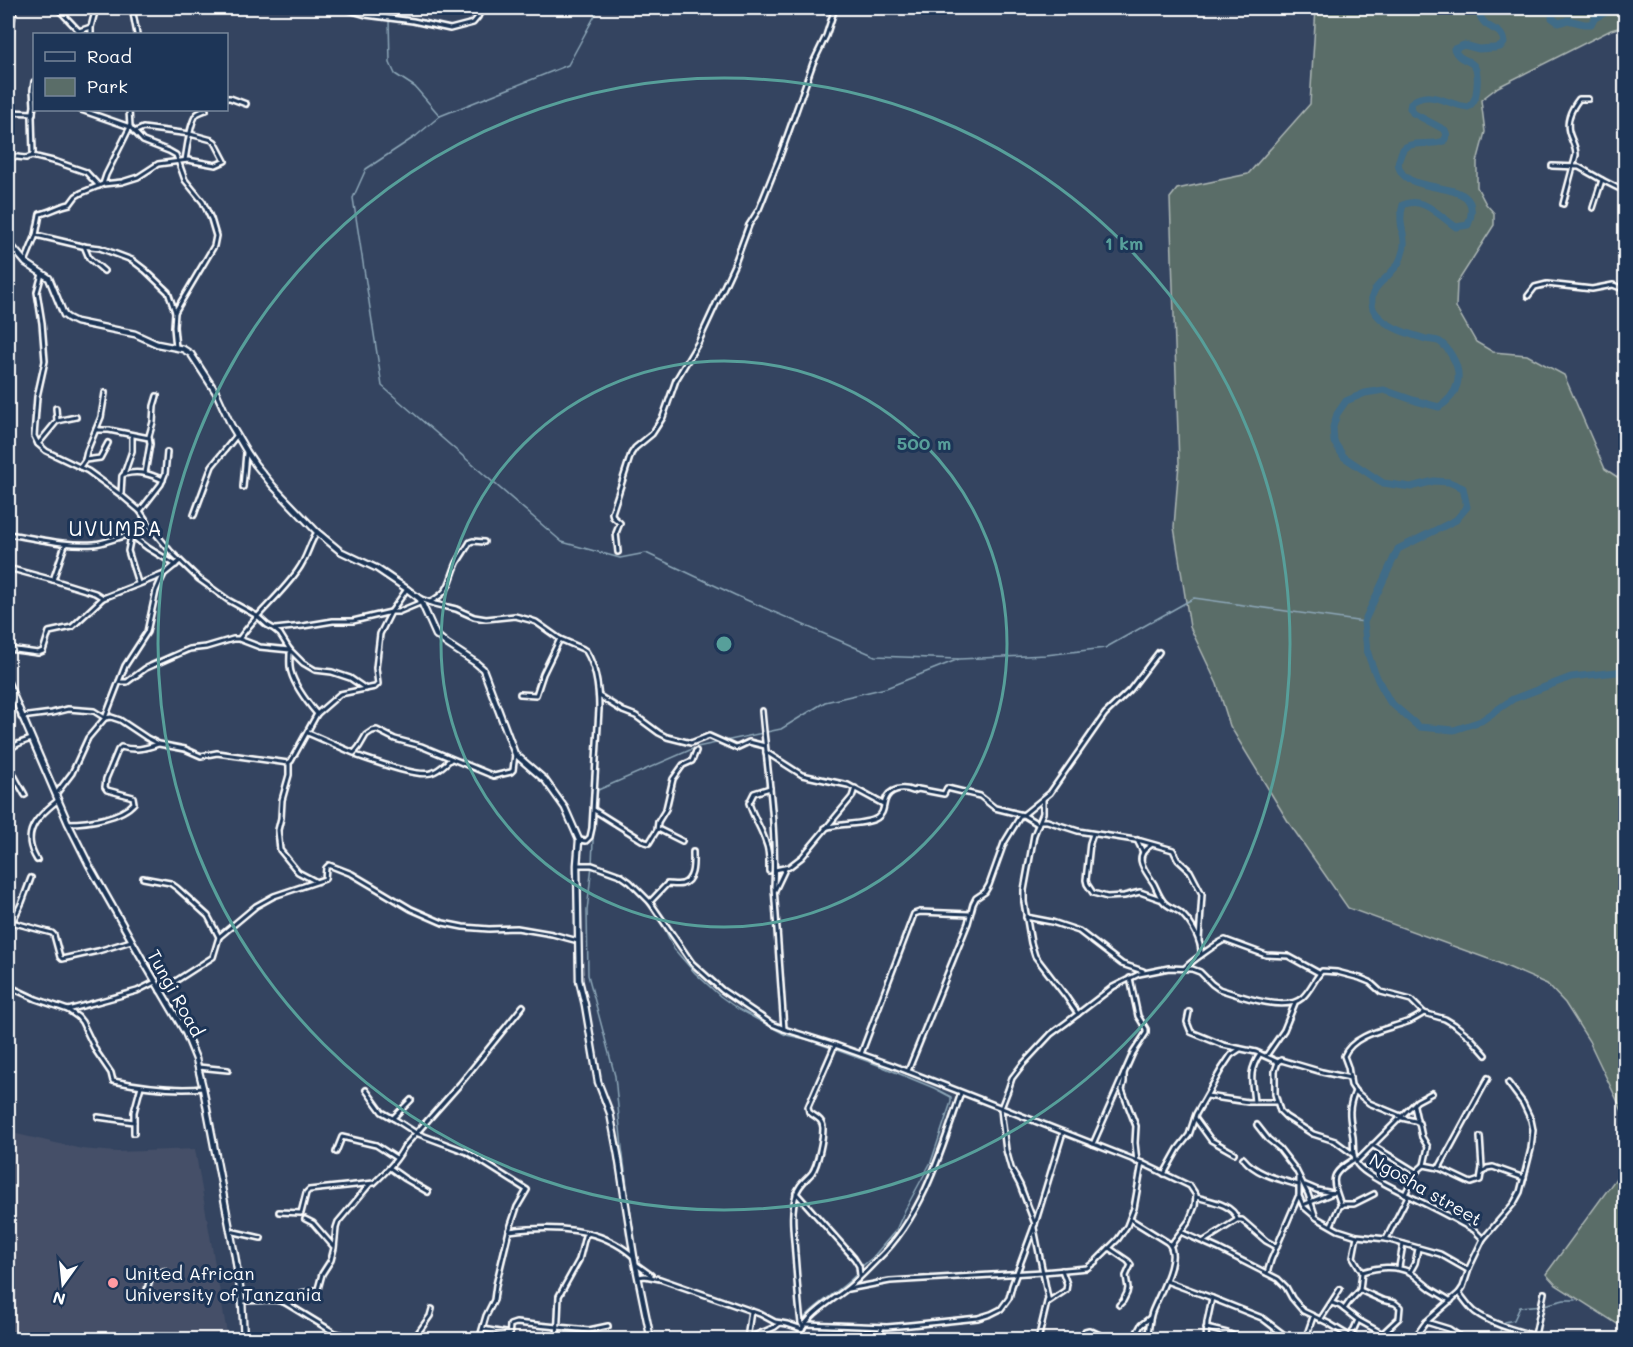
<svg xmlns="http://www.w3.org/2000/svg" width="1633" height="1347" font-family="Mali,sans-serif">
<rect width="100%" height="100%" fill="#344460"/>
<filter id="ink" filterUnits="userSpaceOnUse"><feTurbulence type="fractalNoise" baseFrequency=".0167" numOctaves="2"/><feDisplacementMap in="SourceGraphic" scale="12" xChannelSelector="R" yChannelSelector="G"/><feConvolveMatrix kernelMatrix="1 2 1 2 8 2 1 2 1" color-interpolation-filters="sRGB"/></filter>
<g filter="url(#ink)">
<!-- built -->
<polygon fill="#444f67" points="8,1132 82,1149 117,1152 195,1149 228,1339 8,1340"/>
<!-- green -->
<g fill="#5a6d68" stroke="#acb6b4" stroke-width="1.5">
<polygon points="1316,8 1625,8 1625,26 1611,30 1498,87 1481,100 1485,132 1477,162 1477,187 1486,204 1494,213 1494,225 1457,283 1456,307 1476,342 1493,352 1527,355 1564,375 1605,469 1625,482 1625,1146 1624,1115 1589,1041 1565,1003 1547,984 1494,961 1348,908 1289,823 1230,726 1217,684 1190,627 1174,527 1179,463 1170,198 1177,189 1248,174 1310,104"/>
<polygon points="1625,1166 1625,1329 1556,1285 1546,1274"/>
</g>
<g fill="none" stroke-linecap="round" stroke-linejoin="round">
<!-- stream -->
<g stroke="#8da7b8" stroke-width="1.5">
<polyline points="389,8 389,16"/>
<polyline points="599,8 568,65 440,116 416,136 366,169 353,198 382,386 562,542 620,558 646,553 735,595 875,656 958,659"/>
<polyline points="389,20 390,63 395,74 415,87 440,116"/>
<polyline points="725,741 781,729 825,702 886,688 959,659 1046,655 1105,648 1194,598 1364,622"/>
<polyline points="595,809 598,790 697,747 721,742"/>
<polyline points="594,816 592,865 587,911 588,975 615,1076 622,1148 635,1247 639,1265"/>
<polyline points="660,919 674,949 695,973 720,996 738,1009 786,1035 806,1039 878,1065 934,1088 951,1097 951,1102 931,1162 905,1210 896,1230 873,1257 860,1268"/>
<polyline points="640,1269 648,1315"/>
<path d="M 796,1340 C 793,1312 843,1293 858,1272"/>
<path d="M 1500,1340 C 1499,1332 1500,1329 1505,1322 L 1514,1320 L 1520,1307 L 1544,1305 L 1564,1300 L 1576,1300"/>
</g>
<!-- river -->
<g stroke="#416c88" stroke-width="7">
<path d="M 1484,8 L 1479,12 C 1484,33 1502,24 1504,43 L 1500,47 L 1494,48 L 1479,49 L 1464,45 L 1454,49 C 1461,67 1480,53 1477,86 C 1476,95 1476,101 1468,107 C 1447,105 1430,88 1411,103 L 1410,108 L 1413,113 L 1445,130 L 1447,135 L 1444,141 C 1432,146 1417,141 1408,146 C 1403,147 1401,153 1400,157 C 1398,161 1398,166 1400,170 C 1413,198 1488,175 1468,225 L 1456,227 C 1440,217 1423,195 1403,205 C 1396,226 1409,237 1402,254 C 1401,259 1397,267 1393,270 C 1385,281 1370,287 1372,303 C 1372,310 1376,314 1381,319 C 1394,330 1410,334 1426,339 C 1430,340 1436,340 1440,342 C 1445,345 1449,351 1452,356 C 1464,376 1458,395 1439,407 L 1416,401 L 1384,390 L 1365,393 L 1346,401 L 1337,414 L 1333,427 L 1334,442 L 1344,457 L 1383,483 L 1411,487 L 1434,481 L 1449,482 L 1463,488 L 1467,507 L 1456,520 L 1398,549 L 1364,622 L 1367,650 L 1370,660 L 1378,680 L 1390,702 L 1419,727 L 1454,730 L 1481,721 L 1513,699 L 1571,677 L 1626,671"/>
<polyline points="1568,8 1553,12 1552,18 1559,23 1568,20 1584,24 1591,24 1595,18 1614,8"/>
</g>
<defs>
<g id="street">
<polyline points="61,8 61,12 79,31"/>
<polyline points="132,8 137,34"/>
<polyline points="342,8 366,15 413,21 450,29 473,23 478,17 482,8"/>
<polyline points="77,34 79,31 91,27"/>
<polyline points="91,34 91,27 96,8"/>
<polyline points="226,98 230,98 246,104"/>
<polyline points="81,110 130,127 143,141 169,151 176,155 185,180 203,202 211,219 216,236 214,246 175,312 174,327 176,348"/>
<polyline points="8,112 33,113"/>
<polyline points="8,156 26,158 32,156 33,153 32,117 34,106 33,90 34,82"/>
<polyline points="32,156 57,162 86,172 99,186"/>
<path d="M 185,160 C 187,150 190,121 197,114 C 198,113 205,110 206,110"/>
<polyline points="1552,166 1579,167 1602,180"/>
<polyline points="103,184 106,175 130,127 129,110"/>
<path d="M 1563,204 L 1576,155 C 1576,146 1571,140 1569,132 C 1566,120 1572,108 1579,99 L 1588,99"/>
<polyline points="1593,208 1602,180 1618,188 1626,187"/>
<polyline points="36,235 82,246 100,248 132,260 145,270 168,292 175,312"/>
<polyline points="84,246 89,258 104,271"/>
<path d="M 25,262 L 36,235 L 40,214 C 50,212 59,206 70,204 L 76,196 L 81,193 L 103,184 L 122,182 L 138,177 L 158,164 L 188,160 L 216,165 L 225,161 L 215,142 L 212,140 L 190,134 L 143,128 L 134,132"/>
<polyline points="42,274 37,292 42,323 45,361 37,397 34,436 38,444 46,451 88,471 121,495 140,511 152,529 171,552 199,579 228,600 257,616 267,625 274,629 280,634 290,650 303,663 315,670 332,672 350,678 366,689"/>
<polyline points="1528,296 1535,287 1547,284 1592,289 1613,285 1626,290"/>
<polyline points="56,408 57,421"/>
<polyline points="96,430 109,430 149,438"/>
<polyline points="38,444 57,421 76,417"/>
<polyline points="85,460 100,458 108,443"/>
<polyline points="80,467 85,460 87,451 101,417 105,393"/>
<polyline points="145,473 150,444 149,436 153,422 154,406 157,396"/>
<path d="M 125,474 C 139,470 150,474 163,480"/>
<polyline points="243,487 246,453"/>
<polyline points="121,494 122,476 124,474 132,451 132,435"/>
<polyline points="140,511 161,484 165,474 167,452"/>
<polyline points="194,515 212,466 237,435"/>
<path d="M 8,534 C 36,538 64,546 94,544 C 107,543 118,536 131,535 L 148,548 L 176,565"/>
<polyline points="131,536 128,551 138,583"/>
<polyline points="618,552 616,533 620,523 613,517 612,513 631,454 635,448 652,434 663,417 676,380 698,343 735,263 749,225 759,209 779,159 813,63 826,36 835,8"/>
<polyline points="8,568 53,580 95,593 103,598"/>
<polyline points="53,580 65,545"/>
<path d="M 421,599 L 435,604 L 456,609 L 474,617 L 486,619 L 515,616 L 530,620 L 536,622 L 560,639 L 583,649 L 586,651 C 596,667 599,690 599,709 L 592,828 L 590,837 L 586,841 L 579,840"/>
<path d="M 430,602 C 452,590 448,583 457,563 C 461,556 466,549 470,542 L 473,541 L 484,542"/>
<polyline points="275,629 303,626 333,621 353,621 391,612 398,612 422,602"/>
<path d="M 240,638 C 257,613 281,595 298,570 C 307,558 309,544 317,532"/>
<polyline points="8,649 38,653 43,651 49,632 72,627 103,598 162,575"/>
<polyline points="119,682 127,682 146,668 189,649 206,647 233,639 239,639 260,647 290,650"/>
<polyline points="520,694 536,695 543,674 560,639"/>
<polyline points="599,696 623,711 636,716 659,733 667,737 691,743 709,736 736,748 749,742 765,746"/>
<path d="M 762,711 C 767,769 777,828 774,887 L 784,1029"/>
<polyline points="317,714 340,694 375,687 378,684 376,668 380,634 391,612 407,589"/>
<path d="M 21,717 L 52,713 L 68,709 L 94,711 L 105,718 L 111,717 L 120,720 L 147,738 L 159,744 L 185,749 L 201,756 L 217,753 L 288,763 L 291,761 L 317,714 C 307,702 295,687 291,672 C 289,666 290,659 290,653"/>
<polyline points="308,733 354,753 359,747 366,735 372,731 377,730 395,739 421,746 494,776 511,772 513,770 515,754"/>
<polyline points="766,752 802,775 848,785 883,804"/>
<path d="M 358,756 C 373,761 416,777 431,773 C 439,771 445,764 451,759"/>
<polyline points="289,763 289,775 282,800 281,818 278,830 280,850 298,872 315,881"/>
<polyline points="56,794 72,773 88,738 105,718 125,666 147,632 156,591 160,582 164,574 180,561"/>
<path d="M 25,795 C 20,785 0,758 13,747 C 18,743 26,741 31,739"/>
<polyline points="1043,799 1043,813 1034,835 1024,890 1024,902 1031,943 1035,956 1065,995 1078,1014"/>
<polyline points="594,810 645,842 649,843 657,830 658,822 666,809 673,779 683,765 692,761 696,751"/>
<polyline points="1023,815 1050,793 1105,714 1130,690 1159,652"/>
<polyline points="1040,821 1047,821 1078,831 1141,841 1173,850 1178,860 1190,871 1202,894 1199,940"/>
<path d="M 68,823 C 88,823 121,818 134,803 L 133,797 L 107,790 L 105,787 L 106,779 L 118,750 L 121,747 C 135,751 144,749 158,744"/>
<path d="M 825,828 C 840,823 866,825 877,818 C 884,813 883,808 885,801 C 889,788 903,787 913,791 L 918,789 L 944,794 L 947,788 L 980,796 L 995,808 L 1023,815 L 1038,824"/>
<polyline points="658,829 682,841"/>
<polyline points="1093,834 1090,843 1086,880 1087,884 1093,893 1107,897 1124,896 1140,892 1160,899"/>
<polyline points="1137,840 1143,852"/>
<path d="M 1151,845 C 1131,857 1146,871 1154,884 C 1157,890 1159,896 1163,901 C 1168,908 1176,908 1182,914 C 1192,924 1202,941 1201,955"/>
<path d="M 37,860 C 20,833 37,817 57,801"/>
<polyline points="577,865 592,865 620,875 630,882 650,902 692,963 722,990 772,1024 787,1030 835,1045 892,1065 1142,1163 1190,1186 1196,1195 1195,1206 1189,1221 1171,1245"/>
<polyline points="775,870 789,867 802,857 852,797 855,788"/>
<path d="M 769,871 C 769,862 770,852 766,843 C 762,829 753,817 749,803 L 754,793 L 770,788"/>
<polyline points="143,878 170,883 177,888 208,916 219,937 213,957 160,991"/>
<polyline points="775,890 785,869"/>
<path d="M 650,902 L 667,884 C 671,884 678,885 682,884 C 695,880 693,862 693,852"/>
<polyline points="1026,917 1052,922 1079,931 1122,964 1143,971"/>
<polyline points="11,922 52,933 54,935 60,957 62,959 98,951 131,941"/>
<polyline points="8,931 22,902 31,878"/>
<polyline points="219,937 256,906 274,896 325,879 326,868 329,865 352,874 411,909 443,923 463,927 489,929 517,928 552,934 578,941"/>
<path d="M 1185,968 C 1191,962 1218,942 1225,940 L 1266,955 L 1288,956 L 1319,973"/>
<polyline points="8,986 36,999 68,1010 137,991 155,982"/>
<path d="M 68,1010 L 78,1017 L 82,1022 L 96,1051 L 111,1073 L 113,1081 C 143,1087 173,1091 203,1088"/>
<polyline points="1189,1012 1187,1022 1191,1032 1223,1045 1256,1052 1278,1062"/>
<polyline points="861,1054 914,914 920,912 969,914"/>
<polyline points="1266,1056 1284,1030 1295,1003"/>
<polyline points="198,1067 228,1070"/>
<polyline points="908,1071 968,923 973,904 976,898 985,892 989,885 1004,843 1021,815"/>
<polyline points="1124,1074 1124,1082 1122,1090 1136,1126 1135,1143 1137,1162"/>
<polyline points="1350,1078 1322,1072 1281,1060 1278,1062 1275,1071 1275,1094 1280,1111 1286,1117 1313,1134 1335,1141 1354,1155"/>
<polyline points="366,1090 382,1112 396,1120 416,1133 467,1152 527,1190 517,1207 509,1231 496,1285 494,1300 486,1316 479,1340"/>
<path d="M 1355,1091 C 1347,1110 1350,1118 1353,1137 C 1354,1146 1352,1156 1357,1164 C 1363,1172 1372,1176 1380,1181 C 1407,1196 1436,1208 1463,1224 L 1474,1230 L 1483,1239"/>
<polyline points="1207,1096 1248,1102 1276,1102"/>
<path d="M 1254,1102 C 1252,1081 1248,1072 1260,1054"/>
<polyline points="1414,1106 1417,1120"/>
<polyline points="98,1117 134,1122"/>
<path d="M 1403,1117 L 1369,1103 L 1355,1091 L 1351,1085 L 1348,1067 L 1344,1056 C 1353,1034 1388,1029 1407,1022 C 1413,1020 1419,1016 1424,1013"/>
<polyline points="393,1118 411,1100"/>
<polyline points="1195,1118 1211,1140 1234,1153"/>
<polyline points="1402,1118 1415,1121 1419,1123 1422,1137 1428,1147 1424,1165 1416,1172 1405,1194"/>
<polyline points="1257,1125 1268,1139 1279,1148 1296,1170 1308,1194 1315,1215"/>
<polyline points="134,1133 134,1112 141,1086"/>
<polyline points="1093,1144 1133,1053 1146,1033 1146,1029 1138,1016 1130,978"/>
<polyline points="1372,1145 1416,1172"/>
<polyline points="336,1152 342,1137 376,1145 396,1158"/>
<path d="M 1243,1158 C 1257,1175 1278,1179 1299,1185"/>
<polyline points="1356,1162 1417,1101 1432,1093"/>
<polyline points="1424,1165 1439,1168 1471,1183 1480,1180 1482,1168 1480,1137"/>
<polyline points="390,1168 404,1178 428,1192"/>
<polyline points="1439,1168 1488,1078"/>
<polyline points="1482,1173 1487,1168 1493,1167 1524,1178"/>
<polyline points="1164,1174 1178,1149 1189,1135 1196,1114 1221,1070 1231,1055 1240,1049"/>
<polyline points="1299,1177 1299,1196 1304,1207 1317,1218 1338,1230 1357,1236 1386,1239 1440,1254 1468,1270"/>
<polyline points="1305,1185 1317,1190 1333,1193"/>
<polyline points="796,1193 854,1258 859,1266 860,1275"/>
<path d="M 1196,1197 C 1210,1201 1233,1204 1237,1219"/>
<polyline points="1303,1205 1335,1192"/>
<path d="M 1341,1205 C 1332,1179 1328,1175 1355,1159"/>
<path d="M 279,1212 L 301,1213 L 306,1193 L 309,1190 L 374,1183 C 386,1172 397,1161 404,1147 L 460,1084 L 523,1006"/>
<polyline points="305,1219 313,1223 333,1246"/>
<path d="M 1130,1219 L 1167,1242 C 1183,1255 1158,1296 1152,1312 C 1149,1320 1149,1330 1147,1340"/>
<path d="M 1035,1224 L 1020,1185 L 1011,1168 L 1006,1150 L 1002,1118 L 1001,1108 L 1008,1090 L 1012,1078 L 1022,1065 L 1051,1034 L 1066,1023 L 1113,987 L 1139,974 L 1169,968 L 1192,969 L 1200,972 L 1212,984 L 1219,989 C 1238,995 1285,1013 1302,998 C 1311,990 1314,979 1322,971 L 1337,972 L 1360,978 L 1370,982 L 1381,992 L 1411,1000 L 1424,1013 L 1445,1019 L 1455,1025 L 1470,1037 L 1486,1055"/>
<polyline points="1331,1225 1339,1207 1343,1204 1354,1204 1374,1194"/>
<polyline points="1034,1228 1048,1298 1038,1340"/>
<polyline points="230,1231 261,1238"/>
<path d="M 509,1231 C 552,1226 600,1226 634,1257"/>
<polyline points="1181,1232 1219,1249 1278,1279 1286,1287 1292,1298 1303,1311 1328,1323 1351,1337"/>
<polyline points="1386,1239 1408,1196"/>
<polyline points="1204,1241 1237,1220 1242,1220 1266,1241 1277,1247"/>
<polyline points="1109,1248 1128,1261 1131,1265 1126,1276 1128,1288 1127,1293 1123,1301 1119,1305"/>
<polyline points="1418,1249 1415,1263 1410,1272 1431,1289 1451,1301"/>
<polyline points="637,1265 651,1275"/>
<polyline points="1399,1267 1403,1244"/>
<path d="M 1362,1272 C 1379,1267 1393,1265 1410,1272"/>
<polyline points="1267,1273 1271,1260 1298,1197"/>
<polyline points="638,1277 645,1276 660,1279 760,1314 775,1322 787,1324 802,1329"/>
<polyline points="1166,1281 1212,1298 1207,1322 1206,1340"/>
<polyline points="848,1289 890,1281 1043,1272 1087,1268 1096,1261 1118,1239 1127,1226 1134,1208 1142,1163"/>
<polyline points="1360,1290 1382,1300 1395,1303 1400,1307 1399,1318 1383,1333"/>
<path d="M 1459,1293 C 1464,1299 1469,1307 1475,1312 C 1493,1325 1515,1330 1535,1336"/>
<path d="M 146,1296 C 149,1280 148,1277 164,1271"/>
<polyline points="1212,1298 1262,1318 1291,1340"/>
<polyline points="242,1301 275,1300 284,1302 335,1333 365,1340"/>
<polyline points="284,1302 301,1293 312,1291 318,1289 322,1274 331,1260 334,1248 336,1228 338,1222 370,1184"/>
<polyline points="1048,1302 1066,1290 1067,1284 1062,1270"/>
<polyline points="1332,1303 1340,1306 1358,1320 1394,1340"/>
<polyline points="1344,1309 1349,1302 1360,1290 1362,1272 1353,1257 1357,1236"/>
<polyline points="1320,1320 1340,1289"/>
<polyline points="1426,1322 1449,1329 1465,1340"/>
<polyline points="805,1324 887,1327 910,1325 978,1318 991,1314 1001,1309 1009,1298 1012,1286 1035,1224 1063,1132"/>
<path d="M 803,1327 L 801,1323 C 798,1300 797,1277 795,1254 C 794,1234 790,1214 796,1195 C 798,1185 806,1180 812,1173 C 818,1164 823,1139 823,1128 C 823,1119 815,1117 809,1112 L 808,1107 L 835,1045"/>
<polyline points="1206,1328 1227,1333 1243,1340"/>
<polyline points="483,1329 510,1334"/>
<polyline points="747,1339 775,1327 780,1323"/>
<polyline points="747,1339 751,1311"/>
<polyline points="413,1340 430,1316 432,1309"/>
<polyline points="509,1340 510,1325 516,1323 589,1330 608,1326"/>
<polyline points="557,1340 559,1296 579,1260 585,1236 589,1233"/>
<path d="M 800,1340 C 798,1319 834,1300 848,1288 C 859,1279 868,1269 878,1259 C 923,1216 942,1149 961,1093"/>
<polyline points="877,1340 882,1327"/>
<polyline points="1081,1340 1085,1331 1089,1330 1111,1340"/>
<polyline points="1133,1340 1141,1325 1150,1318"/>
<polyline points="1305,1340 1313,1317"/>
<polyline points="1349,1340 1358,1320"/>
<polyline points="1413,1340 1426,1322 1459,1293 1463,1287 1470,1266 1483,1239 1514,1203 1520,1192 1531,1149 1533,1130 1531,1120 1523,1103 1508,1083"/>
<polyline points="1534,1340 1544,1293"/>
</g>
<g id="secondary">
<polyline points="8,52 13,8"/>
<polyline points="8,242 26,263 49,278 64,315 68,318 76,322 135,334 157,344 183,349 191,354 217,394 231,425 247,452 255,464 273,486 317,532 340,551 376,568 407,589 420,599 436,635 447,644 476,663 483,669 515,754 545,780 565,808 579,840 577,865 579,980 585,1005 598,1082 610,1113 618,1155 634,1257 651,1340"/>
<polyline points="8,683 68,823 89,865 141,957 185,1032 196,1059 203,1088 235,1256 242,1301 244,1340"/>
</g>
</defs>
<!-- street casing -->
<use href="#street" stroke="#fff" stroke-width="8"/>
<!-- secondary casing -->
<use href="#secondary" stroke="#fff" stroke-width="9"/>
<!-- street -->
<use href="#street" stroke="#1d3557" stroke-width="3"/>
<!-- secondary -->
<use href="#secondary" stroke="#1d3557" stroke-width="4.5"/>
</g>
</g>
<!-- distance rings -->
<g fill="none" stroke="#579f9a" stroke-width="3">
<circle cx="724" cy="644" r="283"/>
<circle cx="724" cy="644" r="566"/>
</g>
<!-- markers -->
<circle fill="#ff9aa2" stroke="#1d3557" stroke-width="2" cx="113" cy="1283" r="6"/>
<g text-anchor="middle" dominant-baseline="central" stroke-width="6" stroke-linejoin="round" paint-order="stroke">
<!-- street labels -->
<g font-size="18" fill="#fff" stroke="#1d3557">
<text transform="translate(176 993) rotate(61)">Tungi Road</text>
<text transform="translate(1426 1189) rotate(30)">Ngosha street</text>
</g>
<!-- poi labels -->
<g font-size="18" fill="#fff" stroke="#1d3557" text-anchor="start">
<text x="125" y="1273">United African<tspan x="125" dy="21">University of Tanzania</tspan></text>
</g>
<!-- quarter labels -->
<g font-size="21" letter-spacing="1.5" fill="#fff" stroke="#1d3557">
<text x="116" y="527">UVUMBA</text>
</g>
</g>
<circle cx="724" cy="644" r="9" fill="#579f9a" stroke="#1d3557" stroke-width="3"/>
<g font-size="18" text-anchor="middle" font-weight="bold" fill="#579f9a" stroke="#1d3557" stroke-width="6" stroke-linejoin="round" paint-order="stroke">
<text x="1124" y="250">1 km</text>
<text x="924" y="450">500 m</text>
</g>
<!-- margin -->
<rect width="1633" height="1347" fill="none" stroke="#1d3557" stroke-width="30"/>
<rect x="15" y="15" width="1603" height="1317" fill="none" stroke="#fff" stroke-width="2" filter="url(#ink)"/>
<!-- legend -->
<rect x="33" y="33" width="195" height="78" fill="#1d3557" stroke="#77869a" stroke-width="1.5"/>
<rect x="45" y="52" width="30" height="9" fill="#1d3557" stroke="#77869a" stroke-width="1.5"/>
<text x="87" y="63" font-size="18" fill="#ffffff">Road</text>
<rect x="45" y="78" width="30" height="18" fill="#5a6d68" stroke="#77869a" stroke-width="1.5"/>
<text x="87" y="93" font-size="18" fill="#ffffff">Park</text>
<!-- north arrow -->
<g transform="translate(63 1284) rotate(195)" stroke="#1d3557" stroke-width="4.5" paint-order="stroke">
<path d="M0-4.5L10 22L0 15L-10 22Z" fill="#ffffff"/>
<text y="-9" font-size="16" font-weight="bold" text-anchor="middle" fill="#ffffff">N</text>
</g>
</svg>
